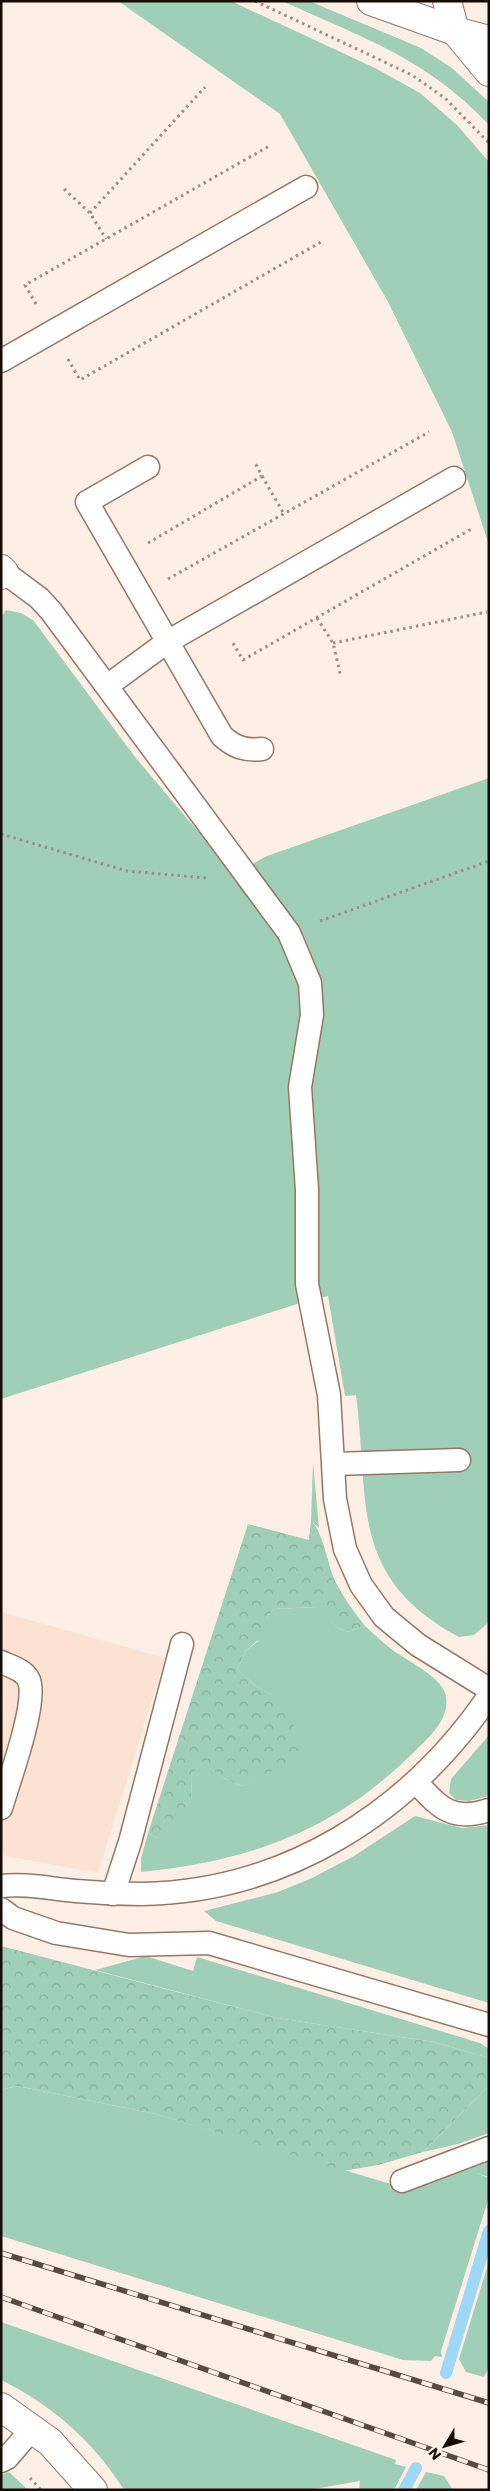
<svg xmlns="http://www.w3.org/2000/svg" width="490" height="2491" font-family="Poppins,sans-serif">
<defs>
<pattern id="forest-crowns" width="20" height="18" patternUnits="userSpaceOnUse" patternTransform="scale(1.25)"><rect width="20" height="18" fill="#a0cfb7"/><path d="M2 6a3 3 0 1 1 6 0M12 15a3 3 0 1 1 6 0" fill="none" stroke="#89b09c"/></pattern>
</defs>
<rect width="100%" height="100%" fill="#fdefe6"/>
<!-- built -->
<polygon fill="#fce2d2" points="1,1612 165,1658 98,1873 1,1855"/>
<!-- green -->
<g fill="#a0cfb7">
<polygon points="118,1 231,1 375,68 420,93 457,125 489,162 489,545 452,432 387,300 280,114"/>
<path d="M 282,1 L 309,1 L 421,48 L 452,68 L 489,102 L 489,125 C 428,59 361,37 282,1 Z"/>
<path d="M 6,610 L 21,613 L 33,620 L 135,757 L 234,874 L 267,856 L 489,778 L 489,1622 L 474,1635 L 459,1637 C 347,1577 370,1500 356,1395 L 345,1396 L 328,1296 L 297,1304 L 1,1399 L 1,617 Z"/>
<polygon points="313,1463 319,1528 311,1521"/>
<path d="M 317,1607 L 338,1628 L 348,1632 L 365,1626 C 373,1633 381,1641 390,1648 C 404,1659 440,1676 445,1693 C 452,1715 432,1735 418,1748 C 337,1830 254,1860 141,1872 L 141,1858 L 148,1833 L 157,1838 L 191,1801 L 192,1776 L 201,1760 L 223,1778 L 242,1786 L 262,1775 L 272,1695 L 254,1685 L 237,1669 L 246,1651 L 258,1641 L 266,1618 L 274,1609 Z"/>
<polygon points="489,1735 489,1796 469,1801 456,1800 449,1793 451,1779"/>
<polygon points="415,1816 462,1828 489,1825 489,2003 216,1921 204,1911 278,1892 312,1878 354,1856"/>
<polygon points="146,1956 193,1971 197,1957 480,2043 489,2049 489,2058 434,2042 277,2018 95,1970"/>
<polygon points="17,2086 156,2114 411,2190 436,2179 489,2160 489,2177 476,2173 489,2178 489,2197 441,2351 442,2357 435,2356 431,2361 403,2360 1,2236 1,2090"/>
<polygon points="489,2086 489,2133 458,2144 423,2152"/>
<polygon points="489,2261 489,2367 484,2377 466,2372 459,2359"/>
<path d="M 1,2322 L 396,2460 L 395,2464 L 406,2467 L 394,2490 L 359,2490 L 360,2481 L 308,2490 L 124,2490 C 95,2443 51,2404 1,2380 Z"/>
<polygon points="9,2472 28,2490 1,2490 1,2475"/>
<polygon points="426,2472 444,2476 453,2490 416,2490"/>
</g>
<!-- forest -->
<g fill="url(#forest-crowns)">
<path d="M 311,1521 C 324,1533 327,1565 336,1583 C 344,1598 354,1612 365,1626 L 348,1632 L 338,1628 L 316,1607 L 274,1609 L 266,1618 L 270,1629 L 246,1651 L 237,1669 L 254,1685 L 272,1695 L 288,1715 L 301,1737 L 296,1759 L 242,1786 L 223,1778 L 201,1761 L 192,1776 L 191,1801 L 170,1829 L 157,1838 L 148,1833 L 248,1524 L 309,1540 Z"/>
<polygon points="1,1946 277,2018 434,2042 489,2058 489,2086 423,2152 378,2165 343,2171 156,2114 17,2086 1,2090"/>
</g>
<g fill="none" stroke-linecap="round" stroke-linejoin="round">
<!-- stream -->
<g stroke="#9ed8f7" stroke-width="12">
<polyline points="446,2373 489,2231"/>
<polyline points="404,2490 416,2468"/>
</g>
<defs>
<g id="lane">
<polyline points="1,361 306,187"/>
<path d="M 148,467 L 87,502 L 222,736 C 234,747 245,751 262,749"/>
<polyline points="4,572 39,598 51,611 289,933 310,983 312,1015 300,1087 307,1190 307,1284 329,1395 335,1499 345,1549 361,1585 384,1617 418,1645 489,1689"/>
<polyline points="107,686 167,642 454,478"/>
<polyline points="334,1464 459,1460"/>
<path d="M 1,1662 C 12,1667 28,1671 30,1684 C 35,1710 9,1781 1,1808"/>
<path d="M 416,1782 C 440,1808 452,1822 489,1810"/>
<path d="M 1,1886 C 27,1883 51,1889 76,1891 C 98,1893 119,1894 141,1894 C 285,1892 409,1813 489,1696"/>
<polyline points="113,1894 130,1842 182,1644"/>
<polyline points="1,1909 13,1918 56,1933 129,1945 209,1943 489,2025"/>
<polyline points="402,2181 489,2148"/>
<polyline points="1,2461 7,2458 33,2428"/>
</g>
<g id="street">
<polyline points="1,569 4,572 1,575"/>
<polyline points="1,2407 50,2442 93,2490"/>
</g>
<g id="secondary">
<polyline points="371,1 455,31 489,40"/>
<polyline points="447,1 455,31 489,72"/>
</g>
</defs>
<!-- lane casing -->
<use href="#lane" stroke="#967763" stroke-width="25"/>
<!-- street casing -->
<use href="#street" stroke="#967763" stroke-width="30"/>
<!-- secondary casing -->
<use href="#secondary" stroke="#967763" stroke-width="30"/>
<!-- path -->
<g stroke="#9c8f87" stroke-width="3" stroke-dasharray="2.5 4" stroke-linecap="butt">
<polyline points="255,1 412,75 446,99 489,143"/>
<polyline points="64,189 90,213 106,239"/>
<polyline points="90,213 205,87"/>
<polyline points="36,304 25,285 271,145"/>
<polyline points="68,359 80,380 321,242"/>
<polyline points="262,476 284,514"/>
<polyline points="148,543 262,476 255,463"/>
<polyline points="168,579 429,432"/>
<polyline points="317,618 333,643 341,677"/>
<polyline points="233,643 243,660 473,528"/>
<polyline points="333,643 487,612"/>
<polyline points="1,834 127,871 206,878"/>
<polyline points="320,921 489,861"/>
<polyline points="30,2478 41,2490"/>
</g>
<!-- lane -->
<use href="#lane" stroke="#fff" stroke-width="22"/>
<!-- street -->
<use href="#street" stroke="#fff" stroke-width="28"/>
<!-- secondary -->
<use href="#secondary" stroke="#fff" stroke-width="28"/>
<defs>
<g id="rail">
<polyline points="1,2253 489,2403"/>
<polyline points="1,2297 489,2470"/>
</g>
</defs>
<!-- rail casing -->
<use href="#rail" stroke="#564a43" stroke-width="5.5"/>
<!-- rail -->
<use href="#rail" stroke="#fdefe6" stroke-width="4" stroke-dasharray="11" stroke-linecap="butt"/>
</g>
<!-- border -->
<rect width="490" height="2491" fill="none" stroke="#160b05" stroke-width="5"/>
<!-- north arrow -->
<g transform="translate(445 2446) rotate(232)" stroke="#fdefe6" stroke-width="4" paint-order="stroke">
<path d="M0-4L9 19L0 12L-9 19Z" fill="#160b05"/>
<text y="-8" font-size="14" font-weight="bold" text-anchor="middle" fill="#160b05">N</text>
</g>
</svg>
